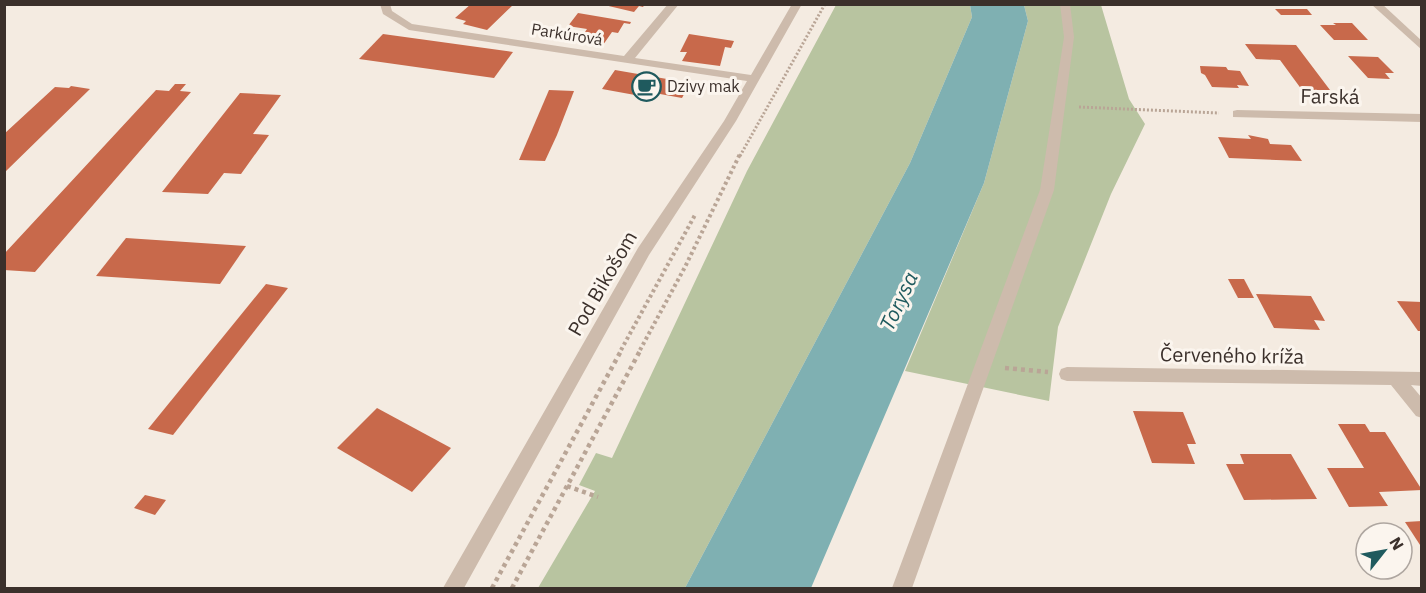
<svg xmlns="http://www.w3.org/2000/svg" width="1426" height="593" font-family="'IBM Plex Sans',sans-serif">
<rect width="100%" height="100%" fill="#f4ebe1"/>
<!-- green -->
<g fill="#b8c4a0">
<polygon points="836,5 970,5 972,17 910,163 685,588 538,588 595,491 579,485 596,453 612,458 747,171"/>
<polygon points="1024,5 1101,5 1129,99 1145,124 1111,194 1058,327 1049,401 905,371 984,183 1028,21"/>
</g>
<!-- water -->
<polygon fill="#7fb0b2" points="970,5 1024,5 1028,21 984,183 811,588 685,588 910,163 972,17"/>
<!-- building -->
<g fill="#c8694b">
<polygon points="471,4 514,4 487,30 463,24 466,21 455,18"/>
<polygon points="600,4 645,4 643,7 639,6 634,12"/>
<polygon points="1275,9 1307,9 1312,15 1281,15"/>
<polygon points="578,13 631,22 630,24 624,23 618,33 612,32 603,45 579,41 587,29 568,26"/>
<polygon points="1333,23 1352,23 1368,40 1334,40 1320,25 1336,25"/>
<polygon points="383,34 513,52 494,78 359,59"/>
<polygon points="689,34 734,41 731,48 725,47 720,66 682,61 687,52 680,52"/>
<polygon points="1245,44 1296,45 1330,90 1302,90 1280,60 1256,59"/>
<polygon points="1348,56 1378,57 1394,73 1385,73 1390,79 1368,78"/>
<polygon points="1200,66 1226,67 1228,70 1240,71 1249,86 1237,85 1239,88 1212,87 1205,75 1201,73"/>
<polygon points="615,70 690,83 682,98 638,90 635,95 602,89"/>
<polygon points="175,84 186,84 180,91 191,92 35,272 4,270 4,254 156,90 169,91"/>
<polygon points="71,86 90,89 4,173 4,134 55,87 69,88"/>
<polygon points="549,90 574,91 557,135 545,161 519,160"/>
<polygon points="240,93 281,95 253,134 269,135 241,174 224,173 208,194 162,192"/>
<polygon points="1248,135 1268,139 1270,144 1291,145 1302,161 1229,158 1218,137 1251,139"/>
<polygon points="126,238 246,246 220,284 96,276"/>
<polygon points="1228,279 1244,279 1254,298 1238,298"/>
<polygon points="266,284 288,288 173,435 148,429"/>
<polygon points="1256,294 1311,296 1325,321 1314,320 1320,330 1274,328"/>
<polygon points="1397,301 1422,302 1422,331 1418,331"/>
<polygon points="377,408 451,448 412,492 337,448"/>
<polygon points="1133,411 1183,412 1196,444 1187,444 1195,464 1152,463"/>
<polygon points="1338,424 1365,424 1370,432 1385,432 1422,490 1379,492 1388,506 1349,507 1327,468 1364,468"/>
<polygon points="1240,454 1291,454 1317,499 1244,500 1226,464 1244,464"/>
<polygon points="145,495 166,500 155,515 134,508"/>
<polygon points="1422,521 1422,548 1405,522"/>
</g>
<g fill="none" stroke-linecap="round" stroke-linejoin="round">
<!-- path-far2 -->
<g stroke="#b9a596" stroke-width="3" stroke-dasharray="2 2" stroke-linecap="butt">
<polyline points="1079,107 1219,113"/>
<polyline points="740,156 825,4"/>
</g>
<!-- path-far1 -->
<g stroke="#b9a596" stroke-width="4" stroke-dasharray="3 3" stroke-linecap="butt">
<polyline points="621,350 695,215"/>
<polyline points="640,350 685,267 740,154"/>
</g>
<!-- path -->
<g stroke="#b9a596" stroke-width="4.5" stroke-dasharray="4 4" stroke-linecap="butt">
<polyline points="1005,368 1048,372"/>
<polyline points="567,486 598,497"/>
<polyline points="492,588 622,349"/>
<polyline points="512,588 641,349"/>
</g>
<!-- minor -->
<g fill="#cdbbac" fill-rule="evenodd">
<polygon points="380,4 390,4 392,11 412,24 624,56 668,4 679,4 635,58 751,75 792,4 802,4 736,121 649,255 464,588 443,588 638,248 724,121 747,81 409,30 383,14"/>
<polygon points="1060,4 1070,4 1074,37 1054,190 912,588 892,588 1040,190 1064,37"/>
<polygon points="1371,4 1382,4 1422,41 1422,50"/>
<polygon points="1237,110 1422,114 1422,122 1233,117 1233,111"/>
<polygon points="1067,367 1422,372 1422,386 1411,385 1422,398 1422,418 1416,416 1391,385 1067,381 1061,379 1059,374 1061,369"/>
</g>
</g>
<!-- icons -->
<defs>
<symbol id="cafe-ring" viewBox="-11 -11 22 22"><circle r="9.5" fill="#fbf5ee" stroke="#1f5a5e" stroke-width="1.5"/><path d="M-5.5-4.5H6V0H3Q3 3.5 0 3.5H-2.5Q-5.5 3.5-5.5 0ZM3-3.2v2h1.7v-2ZM-6 4.5H4V6H-6Z" fill="#1f5a5e"/></symbol>
</defs>
<g fill-rule="evenodd">
<use href="#cafe-ring" x="630" y="70" width="33" height="33"/>
</g>
<g text-anchor="middle" dominant-baseline="central" stroke-width="6" stroke-linejoin="round" paint-order="stroke">
<!-- far-street labels -->
<g font-size="16" fill="#3b302b" stroke="#fbf5ee">
<text transform="translate(567 34) rotate(9)">Parkúrová</text>
</g>
<!-- far-poi labels -->
<g font-size="16" fill="#3b302b" stroke="#fbf5ee" text-anchor="start">
<text x="667" y="86">Dzivy mak</text>
</g>
<!-- street labels -->
<g font-size="20" fill="#3b302b" stroke="#fbf5ee">
<text transform="translate(1330 96) rotate(1)">Farská</text>
<text transform="translate(602 283) rotate(-60)">Pod Bikošom</text>
<text transform="translate(1232 355) rotate(1)">Červeného kríža</text>
</g>
<!-- water labels -->
<g font-size="21" font-style="italic" fill="#1f5a5e" stroke="#fbf5ee">
<text transform="translate(898 301) rotate(-65)">Torysa</text>
</g>
</g>
<!-- border -->
<rect width="1426" height="593" fill="none" stroke="#3b302b" stroke-width="12"/>
<!-- north arrow -->
<g transform="translate(1384 551) rotate(59)"><circle r="28" fill="#fbf5ee" stroke="#aea6a0" stroke-width="1.5"/>
<path d="M0-4.5L10 22L0 15L-10 22Z" fill="#1f5a5e"/>
<text y="-9" font-size="16" font-weight="bold" text-anchor="middle" fill="#3b302b">N</text>
</g>
</svg>
